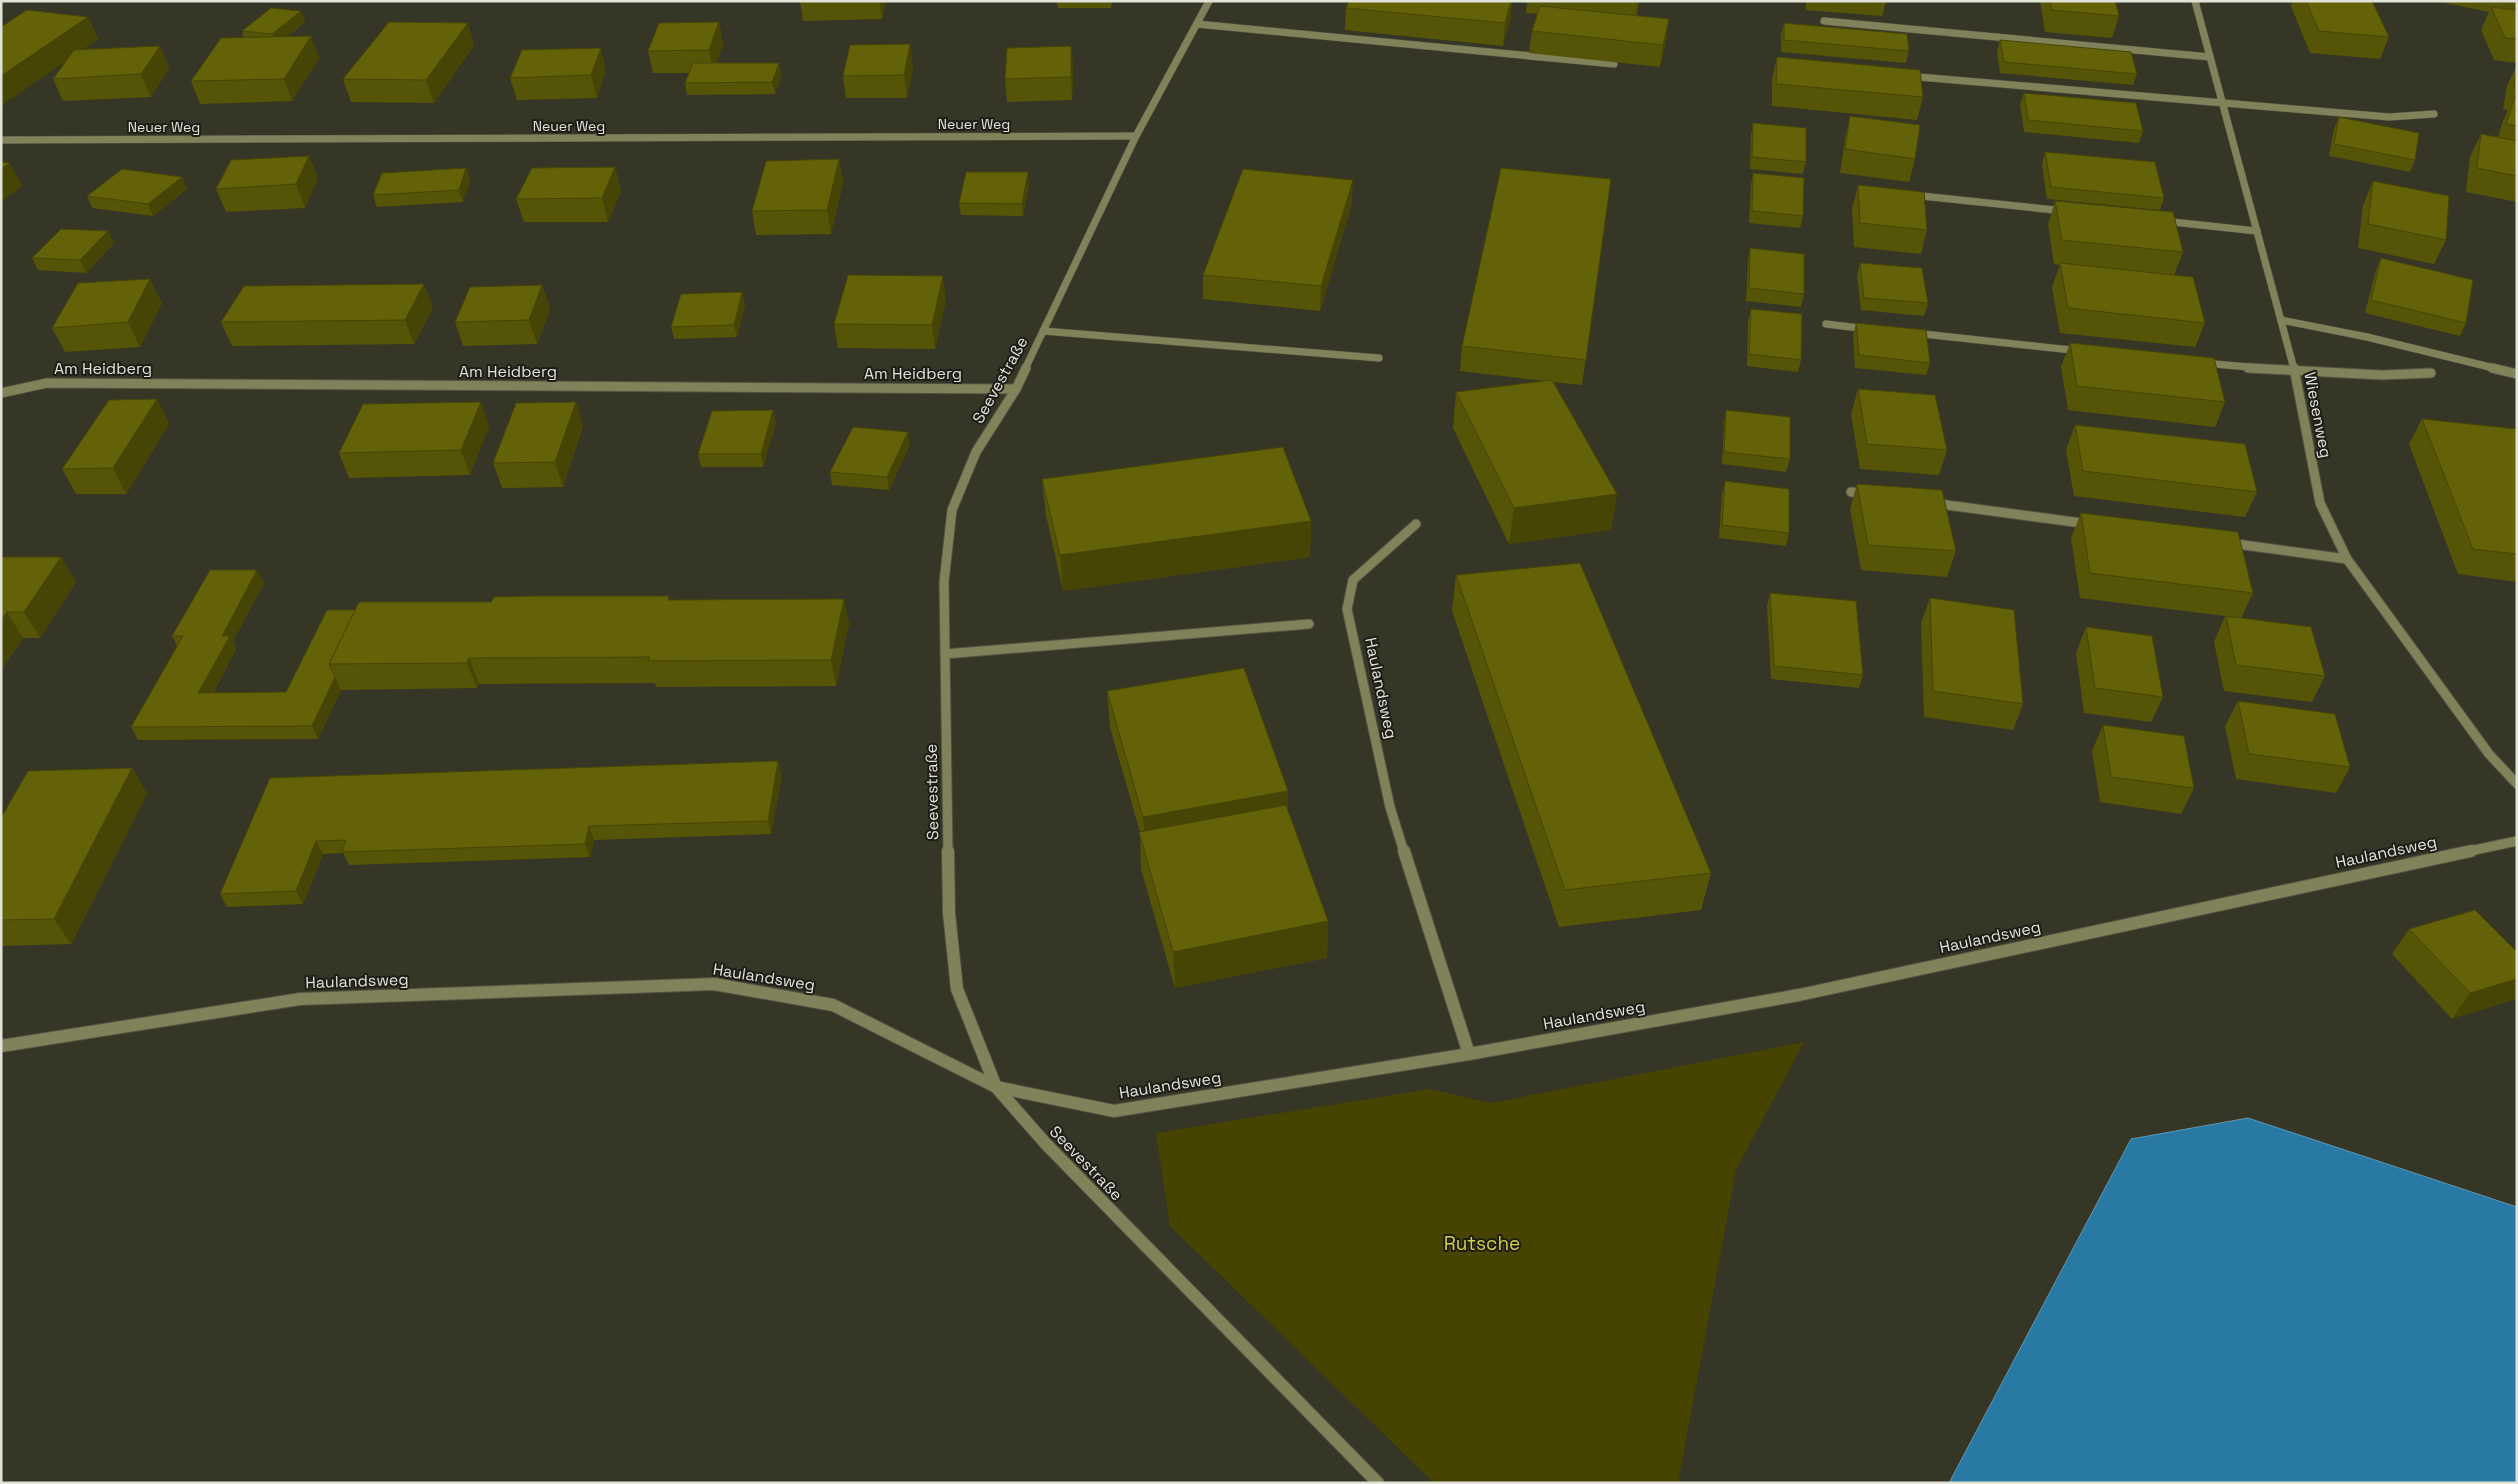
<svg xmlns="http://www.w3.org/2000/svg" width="2518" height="1484" font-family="'Space Grotesk',sans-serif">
<rect width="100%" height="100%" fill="#363626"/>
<!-- green -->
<polygon fill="#464400" points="1804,1042 1736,1170 1678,1483 1434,1483 1170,1226 1156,1133 1429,1089 1491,1103"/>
<!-- water -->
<polygon fill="#2879a4" stroke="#6098b4" points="2248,1118 2517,1207 2517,1483 1949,1483 2131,1139"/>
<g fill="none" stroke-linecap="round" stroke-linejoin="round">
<defs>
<g id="lane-far1">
<polyline points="1824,21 2210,57"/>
<polyline points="1197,24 1614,64"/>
<polyline points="1907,76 2389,117 2434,114"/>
<polyline points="1912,195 2064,211"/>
<polyline points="2163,221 2257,231"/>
<polyline points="2281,320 2367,337 2498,369"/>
<polyline points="1826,324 1868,329"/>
<polyline points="1043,331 1379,358"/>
<polyline points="1914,333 2081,351"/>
<polyline points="2203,363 2271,369"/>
</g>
<g id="lane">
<polyline points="2248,368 2382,375 2431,373"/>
<polyline points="2492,368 2517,374"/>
<polyline points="1851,492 1868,494"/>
<polyline points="1932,503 2089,524"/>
<polyline points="2229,543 2347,559"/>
<polyline points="945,654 1309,624"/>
</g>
<g id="street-far2">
<polyline points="2195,1 2294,369"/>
<polyline points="1,140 1136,136"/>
<polyline points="1025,369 1136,136 1209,1"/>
</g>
<g id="street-far1">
<polyline points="2294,368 2320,503 2347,559 2489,754 2517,784"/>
<polyline points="1,393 47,383 1016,389"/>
<polyline points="948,852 944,582 952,510 976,452 1016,389 1026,368"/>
<polyline points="1404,852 1390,807 1347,609 1353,580 1416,524"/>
<polyline points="2465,852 2517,841"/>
</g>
<g id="street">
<polyline points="948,851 949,913 957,989 996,1087 1046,1144 1378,1483"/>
<polyline points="1404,851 1469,1054"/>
<polyline points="1,1046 300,999 714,984 833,1005 996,1087 1114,1111 1469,1054 1799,995 2471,851"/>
</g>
</defs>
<!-- lane-far1 casing -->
<use href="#lane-far1" stroke="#515242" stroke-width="8"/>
<!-- lane casing -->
<use href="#lane" stroke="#515242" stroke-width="11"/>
<!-- street-far2 casing -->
<use href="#street-far2" stroke="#515242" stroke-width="8"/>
<!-- street-far1 casing -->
<use href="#street-far1" stroke="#515242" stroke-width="11"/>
<!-- street casing -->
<use href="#street" stroke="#515242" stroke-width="14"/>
<!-- lane-far1 -->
<use href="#lane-far1" stroke="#81815a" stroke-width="7"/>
<!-- lane -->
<use href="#lane" stroke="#81815a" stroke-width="9"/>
<!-- street-far2 -->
<use href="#street-far2" stroke="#81815a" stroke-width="7"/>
<!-- street-far1 -->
<use href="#street-far1" stroke="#81815a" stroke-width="9"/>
<!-- street -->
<use href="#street" stroke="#81815a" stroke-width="12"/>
</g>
<!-- wall -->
<g fill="#565407">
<polygon points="800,1 885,1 882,19 803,21"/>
<polygon points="1057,1 1112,1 1111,8 1058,8"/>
<polygon points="1512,1 1510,21 1503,46 1345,30 1346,8"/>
<polygon points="1527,1 1639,1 1637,16 1669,19 1666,42 1660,67 1529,53 1532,31 1537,14 1526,13"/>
<polygon points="1806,1 1886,1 1882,16 1806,10"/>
<polygon points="2040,1 2115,1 2119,16 2112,38 2045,32"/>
<polygon points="2293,1 2372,1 2389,37 2380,59 2310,53 2291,6"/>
<polygon points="2435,1 2517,1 2517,63 2494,60 2481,30 2489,12"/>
<polygon points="301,11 305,22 287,37 311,36 319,58 292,101 200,104 191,81 244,38 242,31"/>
<polygon points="88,17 98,39 83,49 160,46 169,68 151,97 63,101 53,79 65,62"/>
<polygon points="719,22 723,44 716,63 779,63 781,75 775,94 687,95 685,83 689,73 653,73 648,51"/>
<polygon points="1784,23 1909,51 1906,63 1781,52 1781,34"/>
<polygon points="2000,40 2137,74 2133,85 2000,73 1997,52"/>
<polygon points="474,45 434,103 351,102 343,79"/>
<polygon points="1071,46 1073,68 1072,100 1007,102 1005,79"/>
<polygon points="1777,57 1923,97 1917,120 1772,106 1772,79"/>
<polygon points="2517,65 2517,202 2466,192 2470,157 2481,134 2498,137 2503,121 2508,110 2503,109 2507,86"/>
<polygon points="913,67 907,98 846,98 843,76"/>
<polygon points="606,70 597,98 517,100 510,78"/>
<polygon points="2024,93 2143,131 2139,143 2024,132 2020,105"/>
<polygon points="1850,116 1915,159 1909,182 1840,173 1845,139"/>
<polygon points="2339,117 2415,160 2410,172 2329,156 2334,129"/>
<polygon points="1753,123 1806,162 1803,174 1750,169 1751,135"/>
<polygon points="2045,152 2164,198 2160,210 2047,199 2042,164"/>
<polygon points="309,156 318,179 305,208 226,212 216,189"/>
<polygon points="839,159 843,183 831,234 756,235 752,211"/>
<polygon points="615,167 621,191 608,222 524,222 516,199"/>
<polygon points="466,168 470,180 463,202 377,207 373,195"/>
<polygon points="1753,173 1803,216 1800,228 1749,223 1751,185"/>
<polygon points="1611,179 1582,385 1553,382 1617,494 1611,530 1509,544 1453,428 1456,392 1545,381 1460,371 1462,346"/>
<polygon points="2373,181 2446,240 2434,264 2358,248 2363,205"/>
<polygon points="1029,184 1023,216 961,215 959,203"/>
<polygon points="1858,185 1927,230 1921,254 1854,247 1852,209"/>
<polygon points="187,189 153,216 92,208 87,196"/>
<polygon points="2055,201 2183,252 2174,275 2205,323 2195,347 2060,333 2052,287 2060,265 2054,264 2048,225"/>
<polygon points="1352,203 1320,311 1203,299 1203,275"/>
<polygon points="114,243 86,273 38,270 32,258"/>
<polygon points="1750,248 1804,294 1801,307 1746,301 1748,260"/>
<polygon points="2381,258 2466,323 2460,336 2365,313 2376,270"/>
<polygon points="1860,263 1928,303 1924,316 1861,310 1857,276"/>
<polygon points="542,285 550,309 537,344 463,346 455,322"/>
<polygon points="742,292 745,305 737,337 674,339 671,327"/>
<polygon points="946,300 935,349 838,348 834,324"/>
<polygon points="162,303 140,347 65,352 52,328"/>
<polygon points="433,308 414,344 232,346 221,322"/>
<polygon points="1751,309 1801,360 1798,372 1747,366 1748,321"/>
<polygon points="1856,323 1930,363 1926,375 1855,368 1853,336"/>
<polygon points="2070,343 2225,402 2215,427 2068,410 2061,367"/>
<polygon points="1858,389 1947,450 1939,475 1860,469 1851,414"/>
<polygon points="157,399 169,424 126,494 76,494 62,469"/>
<polygon points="576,402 583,426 563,487 502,488 493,463"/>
<polygon points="773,410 776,423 763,467 701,467 698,454"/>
<polygon points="1726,410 1790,459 1786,472 1722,464 1724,423"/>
<polygon points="2422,419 2517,429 2517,582 2458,574 2409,444"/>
<polygon points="2075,425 2257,492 2245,517 2074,496 2066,450"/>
<polygon points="489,426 470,475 349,478 339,453"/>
<polygon points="910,444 889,490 832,485 830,472"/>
<polygon points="1042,479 1311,521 1310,557 1063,591 1046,515"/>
<polygon points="1725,481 1789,533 1786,546 1719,538 1722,494"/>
<polygon points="1857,484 1956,551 1947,577 1861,570 1850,509"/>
<polygon points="2081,513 2253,593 2241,618 2325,676 2312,702 2224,691 2214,642 2225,616 2080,598 2071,538"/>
<polygon points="1,557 61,557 76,582 40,638 23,638 1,670"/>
<polygon points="257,570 264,583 233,641 236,649 213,693 286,692 356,610 491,602 844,599 849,624 836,686 656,687 655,683 479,684 477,688 341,690 318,739 138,740 131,727 177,646 172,636"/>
<polygon points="1456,575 1711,873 1701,910 1559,927 1452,611"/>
<polygon points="1770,593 1863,675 1859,688 1771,679 1767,606"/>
<polygon points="1930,598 2023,704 2013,730 1924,717 1921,623"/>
<polygon points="2086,627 2163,697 2151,722 2084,713 2076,653"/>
<polygon points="1107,691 1288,811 1328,921 1327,958 1175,988 1141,869 1140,832 1110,728"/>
<polygon points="2238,701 2350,767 2336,793 2236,779 2225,726"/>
<polygon points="2103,725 2194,788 2181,814 2100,802 2092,751"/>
<polygon points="132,768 147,794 71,944 1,946 1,818"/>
<polygon points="782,775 771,834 594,840 590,857 349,865 343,853 323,854 303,904 227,907 220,894 270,778"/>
<polygon points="2409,929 2517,952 2452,1019 2392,954"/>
</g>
<!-- shaded-wall -->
<g fill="#464506">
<polygon points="879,1 885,1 882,19"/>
<polygon points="1512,1 1510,21 1503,46 1505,23"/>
<polygon points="1638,1 1639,1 1635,24"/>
<polygon points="301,11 305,22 276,45 272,34"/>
<polygon points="88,17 98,39 1,106 1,76"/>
<polygon points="1669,19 1666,42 1660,67 1663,45"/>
<polygon points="719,22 723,44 713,72 709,50"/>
<polygon points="468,23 474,45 434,103 426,80"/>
<polygon points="311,36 319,58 292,101 284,79"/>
<polygon points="910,44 913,67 907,98 904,75"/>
<polygon points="160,46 169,68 151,97 141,74"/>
<polygon points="1071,46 1073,68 1072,100 1071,77"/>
<polygon points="601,48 606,70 597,98 591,75"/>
<polygon points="779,63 781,75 775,94 772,82"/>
<polygon points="309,156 318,179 305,208 296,184"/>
<polygon points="839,159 843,183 831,234 827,210"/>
<polygon points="10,163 22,186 1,202 1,169"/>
<polygon points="615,167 621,191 608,222 602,198"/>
<polygon points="466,168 470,180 463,202 459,190"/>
<polygon points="1028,172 1029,184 1023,216 1022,204"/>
<polygon points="182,177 187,189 153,216 148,204"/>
<polygon points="1353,180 1352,203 1320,311 1321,286"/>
<polygon points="108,231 114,243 86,273 80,260"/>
<polygon points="943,276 946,300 935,349 932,325"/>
<polygon points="150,279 162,303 140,347 128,322"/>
<polygon points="424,284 433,308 414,344 405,320"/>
<polygon points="542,285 550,309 537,344 529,320"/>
<polygon points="742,292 745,305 737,337 734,325"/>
<polygon points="157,399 169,424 126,494 113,468"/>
<polygon points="481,402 489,426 470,475 461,450"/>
<polygon points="576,402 583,426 563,487 555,462"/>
<polygon points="773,410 776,423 763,467 761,454"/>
<polygon points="908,432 910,444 889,490 887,477"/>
<polygon points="1617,494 1611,530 1509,544 1514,508"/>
<polygon points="1311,521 1310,557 1063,591 1060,555"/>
<polygon points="61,557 76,582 40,638 24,612"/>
<polygon points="257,570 264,583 233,641 236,649 205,706 198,693 222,636"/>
<polygon points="844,599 849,624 836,686 831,660"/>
<polygon points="7,612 23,638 1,670 1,621"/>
<polygon points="469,658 479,684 477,688 467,663"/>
<polygon points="335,677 341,690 318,739 312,726"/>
<polygon points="778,761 782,775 771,834 768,821"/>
<polygon points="132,768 147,794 71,944 54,919"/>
<polygon points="1288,791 1288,827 1146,853 1143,817"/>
<polygon points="589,826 594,840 590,857 585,844"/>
<polygon points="316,841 323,854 303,904 296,891"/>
<polygon points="1328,921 1327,958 1175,988 1173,952"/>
<polygon points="2517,979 2517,999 2452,1019 2470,993"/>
</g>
<!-- building -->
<g fill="#646208" stroke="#464506">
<polygon points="1349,1 1511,1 1505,23 1346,8"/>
<polygon points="2050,1 2115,1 2119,16 2052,10"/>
<polygon points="2306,1 2372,1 2389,37 2319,31"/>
<polygon points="1540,6 1669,19 1663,45 1532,31"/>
<polygon points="2491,7 2517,10 2517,39 2505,38"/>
<polygon points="271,8 301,11 272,34 242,31"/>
<polygon points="27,10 88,17 1,76 1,27"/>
<polygon points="389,22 468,23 426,80 343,79"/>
<polygon points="719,22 709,50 648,51 659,23"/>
<polygon points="1784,23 1907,34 1909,51 1784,40"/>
<polygon points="311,36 284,79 191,81 221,38"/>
<polygon points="2000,40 2131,52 2137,74 2004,62"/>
<polygon points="910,44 904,75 843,76 850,45"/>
<polygon points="160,46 141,74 53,79 74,50"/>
<polygon points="1071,46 1071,77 1005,79 1007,48"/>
<polygon points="601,48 591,75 510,78 522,50"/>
<polygon points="1777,57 1920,70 1923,97 1776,84"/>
<polygon points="693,63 779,63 772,82 685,83"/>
<polygon points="2517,69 2517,87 2514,86"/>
<polygon points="2024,93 2136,103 2143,131 2028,120"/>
<polygon points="2514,99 2517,99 2517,126 2506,124"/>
<polygon points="1850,116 1920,125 1915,159 1845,149"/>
<polygon points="2339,117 2419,133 2415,160 2334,144"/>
<polygon points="1753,123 1806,128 1806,162 1752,157"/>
<polygon points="2481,134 2517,141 2517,176 2477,168"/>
<polygon points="2045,152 2155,162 2164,198 2051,187"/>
<polygon points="309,156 296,184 216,189 231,160"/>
<polygon points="839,159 827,210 752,211 766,161"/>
<polygon points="1,162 10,163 1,169"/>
<polygon points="615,167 602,198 516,199 532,168"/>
<polygon points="466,168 459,190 373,195 382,173"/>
<polygon points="1501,168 1611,179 1586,360 1462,346"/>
<polygon points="122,169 182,177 148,204 87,196"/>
<polygon points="1243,169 1353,180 1321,286 1203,275"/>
<polygon points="966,172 1028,172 1022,204 959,203"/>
<polygon points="1753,173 1804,178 1803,216 1752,211"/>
<polygon points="2373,181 2449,196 2446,240 2368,224"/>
<polygon points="1858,185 1924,192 1927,230 1860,223"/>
<polygon points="2055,201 2173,212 2183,252 2062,240"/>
<polygon points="61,229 108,231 80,260 32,258"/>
<polygon points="1750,248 1804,254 1804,294 1749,288"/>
<polygon points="2381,258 2473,280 2466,323 2371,300"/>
<polygon points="1860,263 1922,268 1928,303 1864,298"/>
<polygon points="2060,263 2193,277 2205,323 2068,308"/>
<polygon points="848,275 943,276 932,325 834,324"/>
<polygon points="150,279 128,322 52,328 78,283"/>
<polygon points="424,284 405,320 221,322 244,286"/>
<polygon points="542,285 529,320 455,322 470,287"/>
<polygon points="742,292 734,325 671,327 681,294"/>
<polygon points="1751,309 1802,314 1801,360 1749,354"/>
<polygon points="1856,323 1926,330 1930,363 1859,355"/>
<polygon points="2070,343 2214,358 2225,402 2077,386"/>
<polygon points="1552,380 1617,494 1514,508 1456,392"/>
<polygon points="1858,389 1935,395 1947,450 1867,444"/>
<polygon points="157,399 113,468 62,469 109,400"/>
<polygon points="481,402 461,450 339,453 363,404"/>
<polygon points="576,402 555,462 493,463 516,403"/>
<polygon points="773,410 761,454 698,454 712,411"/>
<polygon points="1726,410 1790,417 1790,459 1724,452"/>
<polygon points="2422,419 2517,429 2517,554 2473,549"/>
<polygon points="2075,425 2245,444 2257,492 2083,471"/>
<polygon points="853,427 908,432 887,477 830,472"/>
<polygon points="1283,447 1311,521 1060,555 1042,479"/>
<polygon points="1725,481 1789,489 1789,533 1722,525"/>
<polygon points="1857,484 1942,490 1956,551 1868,545"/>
<polygon points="2081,513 2238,532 2253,593 2090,573"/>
<polygon points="1,557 61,557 24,612 7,612 1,621"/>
<polygon points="1580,563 1711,873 1565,890 1456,575"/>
<polygon points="210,570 257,570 222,636 230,636 198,693 286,692 327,610 356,610 329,664 335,677 312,726 131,727 183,636 172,636"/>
<polygon points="1770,593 1856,601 1863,675 1774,666"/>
<polygon points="537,596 669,596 668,600 844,599 831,660 648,661 650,657 469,658 467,663 329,664 359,602 491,602 494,597"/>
<polygon points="1930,598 2014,610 2023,704 1933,691"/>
<polygon points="2226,616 2311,627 2325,676 2236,665"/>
<polygon points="2086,627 2152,636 2163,697 2095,688"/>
<polygon points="1244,668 1288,791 1143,817 1107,691"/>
<polygon points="2238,701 2335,714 2350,767 2249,754"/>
<polygon points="2103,725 2184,736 2194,788 2111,777"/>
<polygon points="778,761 768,821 589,826 585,844 342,852 346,840 316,841 296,891 220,894 270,778"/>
<polygon points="132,768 54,919 1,920 1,818 28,771"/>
<polygon points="1286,805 1328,921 1173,952 1139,832"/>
<polygon points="2475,910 2517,952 2517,979 2470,993 2409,929"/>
</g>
<g text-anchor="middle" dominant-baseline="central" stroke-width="4" stroke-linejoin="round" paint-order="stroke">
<!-- far-street labels -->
<g font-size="14" fill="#e1e2d8" stroke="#1d1d16">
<text x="974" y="124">Neuer Weg</text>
<text x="569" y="126">Neuer Weg</text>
<text x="164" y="127">Neuer Weg</text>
</g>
<!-- street labels -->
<g font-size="16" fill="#e1e2d8" stroke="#1d1d16">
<text x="103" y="368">Am Heidberg</text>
<text x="508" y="371">Am Heidberg</text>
<text x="913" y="373">Am Heidberg</text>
<text transform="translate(1000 380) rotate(-61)">Seevestraße</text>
<text transform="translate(2318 415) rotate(79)">Wiesenweg</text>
<text transform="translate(1381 688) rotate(78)">Haulandsweg</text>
<text transform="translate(932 792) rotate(-91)">Seevestraße</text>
<text transform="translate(2386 852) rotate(-12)">Haulandsweg</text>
<text transform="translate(1990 937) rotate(-12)">Haulandsweg</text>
<text transform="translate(764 977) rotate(9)">Haulandsweg</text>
<text transform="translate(357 981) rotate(-2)">Haulandsweg</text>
<text transform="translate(1594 1015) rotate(-10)">Haulandsweg</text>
<text transform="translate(1170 1085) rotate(-9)">Haulandsweg</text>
<text transform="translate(1086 1163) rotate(46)">Seevestraße</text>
</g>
<!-- near-park labels -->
<g font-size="19" fill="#d3d145" stroke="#1d1d16">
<text x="1482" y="1243">Rutsche</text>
</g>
</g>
<!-- border -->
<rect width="2518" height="1484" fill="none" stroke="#e1e2d8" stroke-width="5"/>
</svg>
